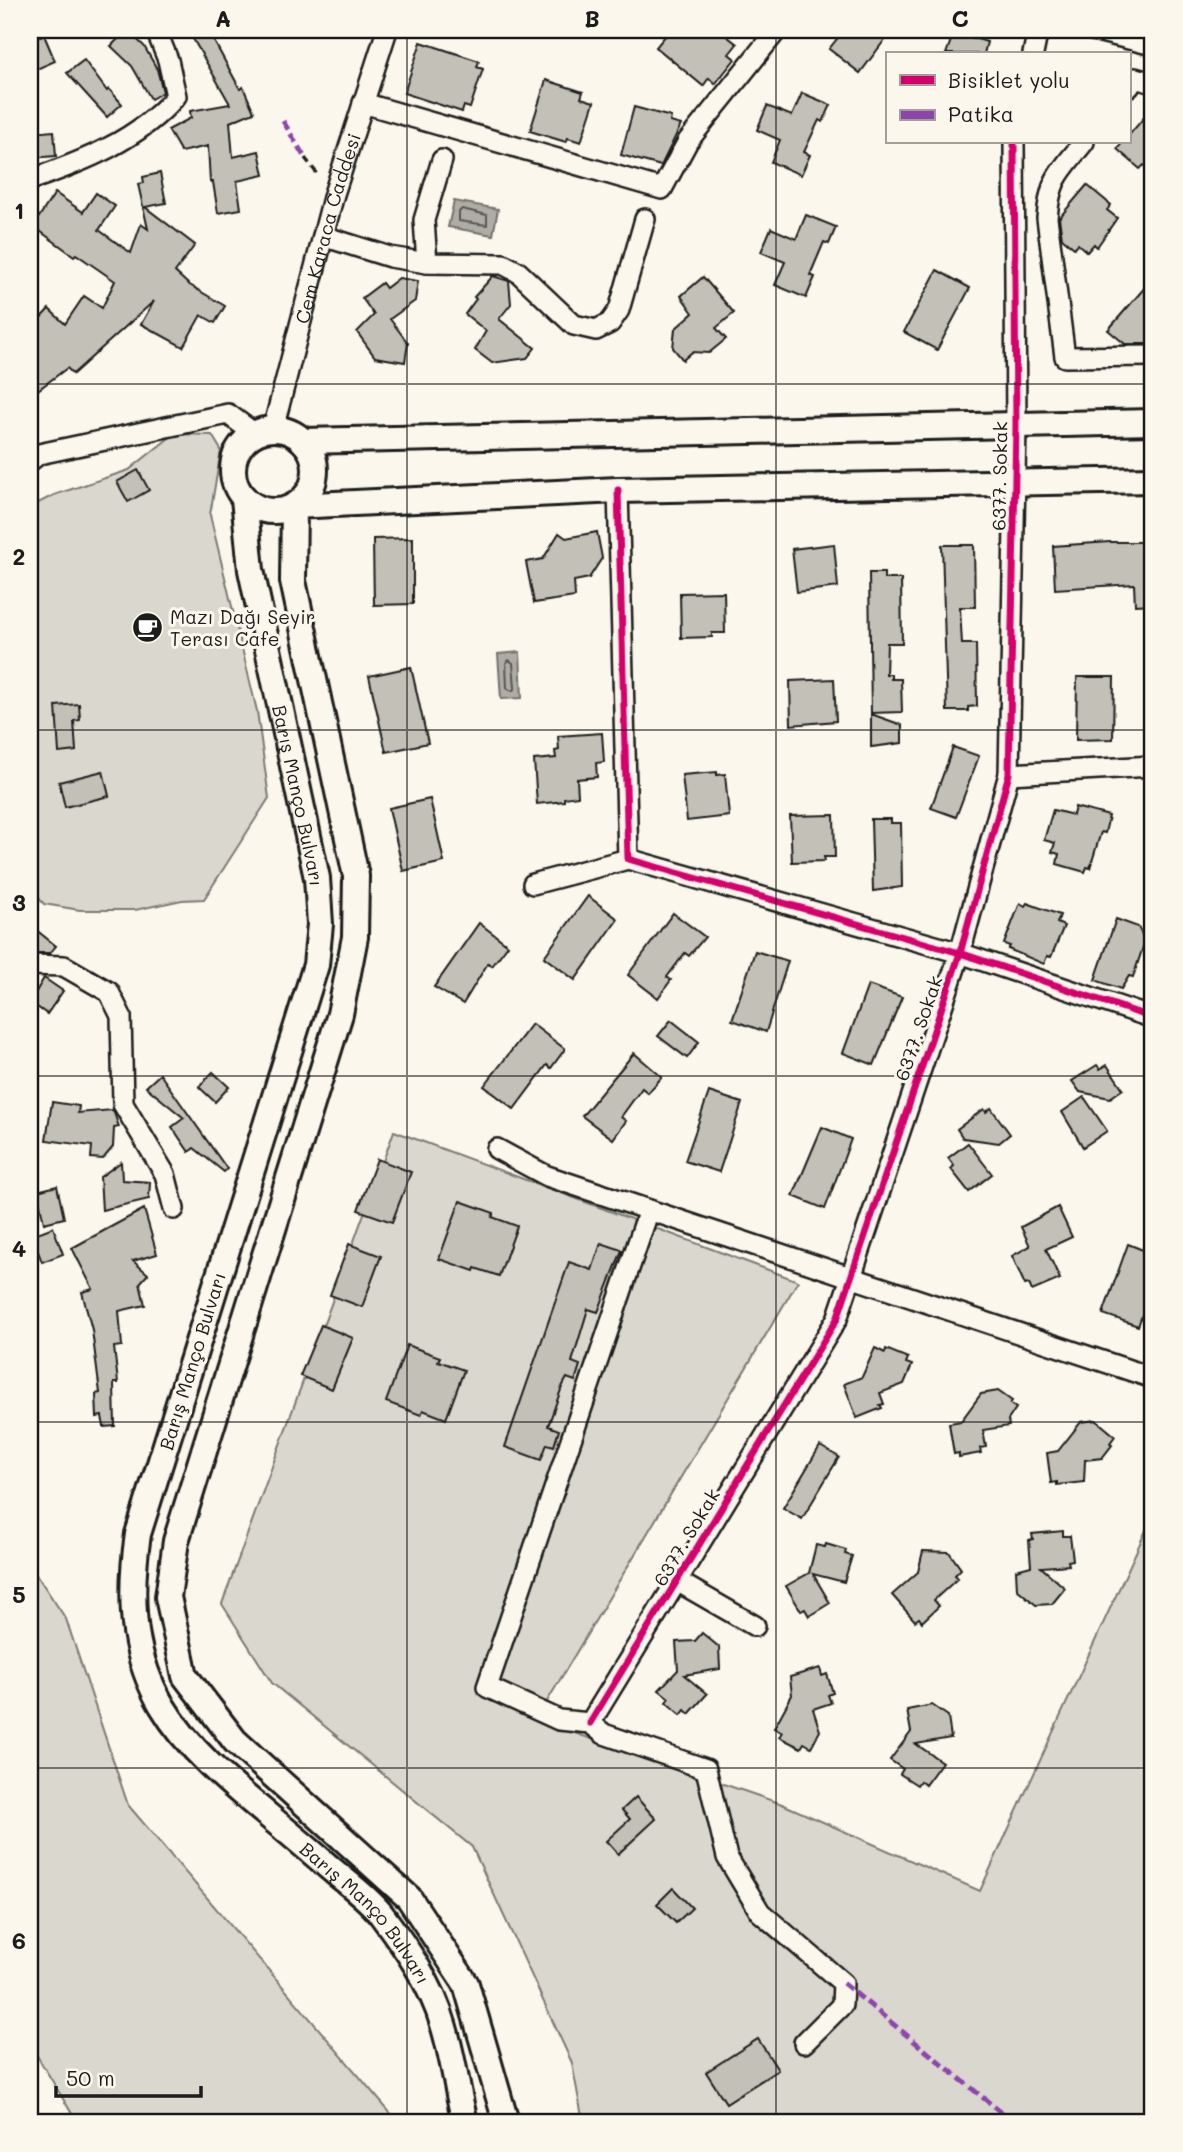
<svg xmlns="http://www.w3.org/2000/svg" width="1183" height="2152" font-family="Mali,sans-serif">
<rect width="100%" height="100%" fill="#fbf7ec"/>
<filter id="ink" filterUnits="userSpaceOnUse"><feTurbulence type="fractalNoise" baseFrequency=".0143" numOctaves="2"/><feDisplacementMap in="SourceGraphic" scale="14" xChannelSelector="R" yChannelSelector="G"/><feConvolveMatrix kernelMatrix="1 2 1 2 8 2 1 2 1" color-interpolation-filters="sRGB"/></filter>
<g filter="url(#ink)">
<!-- green -->
<g fill="#dad7ce" stroke="#7b7a75" stroke-width="2">
<polygon points="174,434 212,435 221,450 210,515 257,711 269,798 204,899 182,900 135,910 80,910 44,904 30,888 30,826 33,819 30,801 30,507 54,495 129,470"/>
<polygon points="394,1131 798,1281 536,1720 782,1804 980,1891 1153,1515 1153,2122 583,2122 572,2063 472,1847 272,1683 222,1604"/>
<polygon points="30,1565 66,1619 128,1805 398,2122 77,2122 30,2044"/>
</g>
<!-- water -->
<g fill="#afaca5" stroke="#74726e" stroke-width="2">
<polygon points="454,201 498,209 493,235 448,227"/>
<polygon points="520,652 522,698 501,699 498,654"/>
</g>
<g fill="none" stroke-linecap="round" stroke-linejoin="round">
<!-- shore -->
<g stroke="#575653" stroke-width="2">
<polygon points="462,209 487,215 487,225 459,221 459,212"/>
<polygon points="509,660 513,663 515,688 512,691 507,688 506,663"/>
</g>
</g>
<!-- building -->
<g fill="#c3c0b8" stroke="#1c1c1c" stroke-width="2">
<polygon points="127,30 144,46 157,69 163,92 151,99 132,66 111,46"/>
<polygon points="188,30 208,30 240,89 243,87 254,112 230,122 233,157 259,151 264,175 237,181 241,209 218,213 213,182 210,182 208,146 181,152 168,130 191,118 190,111 230,104"/>
<polygon points="670,30 719,30 737,44 729,54 735,59 715,84 709,78 703,86 656,47"/>
<polygon points="844,30 892,30 860,73 829,49"/>
<polygon points="954,32 987,42 984,54 946,54"/>
<polygon points="44,35 55,61 30,72 30,41"/>
<polygon points="421,42 479,61 477,67 483,69 470,108 464,106 462,112 404,93"/>
<polygon points="84,60 107,91 109,89 122,104 107,117 67,73"/>
<polygon points="546,80 583,92 581,98 594,102 581,142 568,138 566,142 530,131"/>
<polygon points="802,93 831,105 823,122 819,120 804,152 810,155 801,175 771,162 780,140 757,130 767,106 792,116"/>
<polygon points="634,107 671,117 670,122 681,125 661,166 621,155"/>
<polygon points="1153,107 1153,173 1144,165 1140,169 1117,149 1123,142 1129,142 1129,135"/>
<polygon points="54,131 56,156 30,158 30,133"/>
<polygon points="160,173 166,203 145,207 195,245 175,272 188,284 225,306 215,323 201,315 183,347 141,324 154,301 73,374 67,368 30,396 30,329 49,309 65,324 84,296 102,308 115,281 76,254 74,256 33,226 55,193 83,212 96,193 115,206 99,230 131,253 141,224 148,229 138,184 144,183 143,177"/>
<polygon points="1087,185 1111,205 1107,210 1117,218 1097,247 1094,244 1087,252 1078,244 1074,248 1062,238 1059,218"/>
<polygon points="806,215 836,227 829,244 824,242 810,275 815,277 806,298 775,285 785,262 761,252 771,228 796,239"/>
<polygon points="937,270 970,288 937,350 904,332"/>
<polygon points="493,276 509,281 511,304 499,319 535,348 527,358 492,363 475,350 486,331 465,314 476,299 474,297"/>
<polygon points="703,277 734,313 716,328 726,339 709,353 692,352 683,360 673,348 675,329 693,313 681,296"/>
<polygon points="399,278 418,281 415,301 390,319 408,343 405,362 375,357 357,332 374,315 362,298 382,283 386,288"/>
<polygon points="1153,278 1153,344 1125,344 1108,330"/>
<polygon points="138,470 149,490 128,502 117,482"/>
<polygon points="597,532 602,558 589,578 574,581 575,597 534,603 526,562 543,559 559,533 566,538"/>
<polygon points="413,538 413,604 374,605 373,539"/>
<polygon points="1110,542 1153,542 1153,604 1135,605 1134,584 1055,589 1053,546"/>
<polygon points="834,544 838,587 797,592 792,549"/>
<polygon points="942,545 974,545 975,607 960,607 962,644 976,644 977,706 968,707 968,711 947,711"/>
<polygon points="869,573 884,573 884,579 901,579 902,643 887,643 886,674 891,674 891,679 901,679 902,712 871,713"/>
<polygon points="724,592 725,633 712,633 712,637 681,638 680,593"/>
<polygon points="411,667 428,743 386,752 369,676"/>
<polygon points="1077,677 1114,677 1113,739 1076,740"/>
<polygon points="834,679 836,721 791,725 790,681"/>
<polygon points="79,704 80,720 74,721 76,751 59,753 56,706"/>
<polygon points="871,714 902,725 902,743 871,747"/>
<polygon points="602,733 604,762 596,763 597,777 577,779 578,796 564,798 564,801 537,804 534,760 556,758 555,751 559,750 558,736"/>
<polygon points="953,747 979,756 956,817 931,808"/>
<polygon points="103,771 109,796 65,807 59,782"/>
<polygon points="717,772 717,775 725,774 729,816 687,821 682,775"/>
<polygon points="430,799 444,862 403,871 389,808"/>
<polygon points="1075,807 1109,816 1105,833 1101,832 1090,868 1087,867 1085,872 1057,864 1059,854 1052,852 1055,843 1044,840 1053,810 1073,815"/>
<polygon points="834,815 835,857 824,857 825,861 792,862 790,816"/>
<polygon points="871,819 891,819 891,823 901,823 902,887 873,891"/>
<polygon points="588,896 618,919 575,980 544,957"/>
<polygon points="1020,903 1025,906 1027,903 1060,915 1057,923 1064,926 1051,957 1047,956 1044,964 1008,949 1010,946 1004,944"/>
<polygon points="673,913 705,937 689,956 685,953 667,977 671,980 658,998 628,975"/>
<polygon points="1116,919 1138,927 1145,941 1133,977 1129,976 1121,989 1095,980"/>
<polygon points="479,923 508,945 492,966 488,963 463,1004 434,987"/>
<polygon points="30,925 56,946 50,953 36,953 30,948"/>
<polygon points="755,951 788,961 766,1032 732,1020"/>
<polygon points="44,978 63,991 47,1014 30,1002"/>
<polygon points="868,985 902,997 874,1065 843,1053"/>
<polygon points="671,1020 699,1042 687,1058 658,1036"/>
<polygon points="532,1024 565,1049 551,1068 547,1065 514,1109 484,1086"/>
<polygon points="634,1053 662,1077 648,1093 642,1088 621,1117 626,1121 613,1139 582,1116"/>
<polygon points="1097,1065 1100,1069 1107,1065 1123,1089 1110,1098 1080,1092 1072,1081"/>
<polygon points="213,1072 229,1087 215,1102 199,1087"/>
<polygon points="160,1074 227,1169 224,1172 194,1148 189,1152 172,1127 184,1118 146,1087"/>
<polygon points="709,1092 742,1103 719,1172 685,1161"/>
<polygon points="1084,1097 1107,1131 1083,1147 1062,1112"/>
<polygon points="52,1102 79,1106 78,1113 113,1110 119,1127 114,1128 113,1147 103,1159 91,1158 92,1146 46,1140"/>
<polygon points="991,1108 1010,1134 999,1143 963,1138 957,1129 984,1109 986,1112"/>
<polygon points="822,1127 851,1139 825,1209 793,1196"/>
<polygon points="968,1143 992,1174 969,1192 951,1169 954,1166 948,1158"/>
<polygon points="377,1159 411,1172 392,1222 358,1210"/>
<polygon points="121,1162 122,1180 150,1182 149,1199 102,1210 100,1177"/>
<polygon points="57,1186 64,1218 44,1223 37,1191"/>
<polygon points="460,1201 494,1213 492,1217 517,1226 499,1276 475,1268 474,1271 439,1259"/>
<polygon points="1058,1207 1072,1237 1046,1249 1060,1279 1032,1291 1029,1284 1025,1285 1012,1256 1030,1246 1021,1227"/>
<polygon points="144,1209 157,1254 133,1261 148,1274 140,1283 145,1305 119,1311 122,1346 114,1347 118,1383 114,1383 115,1426 104,1427 102,1416 97,1417 96,1394 100,1393 92,1330 82,1292 93,1289 72,1248"/>
<polygon points="53,1227 63,1254 42,1262 32,1235"/>
<polygon points="601,1243 622,1250 598,1312 588,1309 572,1362 580,1365 575,1381 567,1378 562,1387 548,1426 559,1430 554,1446 547,1444 541,1460 505,1447 569,1262 592,1270"/>
<polygon points="349,1244 381,1256 362,1307 330,1295"/>
<polygon points="1128,1244 1153,1254 1153,1286 1138,1326 1103,1314"/>
<polygon points="321,1325 353,1338 332,1389 300,1376"/>
<polygon points="407,1345 440,1357 438,1361 464,1370 446,1419 423,1410 421,1415 386,1402"/>
<polygon points="875,1348 885,1353 886,1349 908,1358 906,1363 912,1365 904,1384 880,1393 884,1404 880,1405 882,1408 857,1418 844,1384 862,1377"/>
<polygon points="998,1391 1012,1401 1010,1404 1016,1408 1008,1420 1009,1426 983,1430 986,1447 980,1448 981,1453 959,1457 959,1453 954,1454 949,1423 961,1421 981,1394"/>
<polygon points="1096,1420 1115,1436 1110,1443 1112,1445 1102,1458 1085,1460 1084,1482 1057,1485 1057,1482 1051,1483 1047,1453 1058,1451 1081,1422"/>
<polygon points="820,1446 839,1457 802,1519 783,1508"/>
<polygon points="1063,1531 1063,1536 1070,1536 1073,1560 1068,1561 1069,1565 1041,1567 1065,1588 1052,1604 1036,1605 1017,1589 1016,1570 1031,1566 1029,1540 1033,1539 1032,1534"/>
<polygon points="826,1544 846,1550 845,1554 852,1556 844,1582 813,1574 830,1603 809,1616 805,1609 801,1611 786,1586 809,1573 816,1545 825,1547"/>
<polygon points="923,1551 949,1552 961,1569 955,1575 958,1578 934,1600 939,1606 922,1622 919,1618 915,1621 892,1595 918,1572"/>
<polygon points="702,1633 719,1647 720,1669 684,1675 707,1694 689,1714 685,1710 681,1715 666,1702 669,1698 659,1690 678,1670 676,1642 695,1641"/>
<polygon points="820,1668 822,1676 827,1674 833,1693 828,1695 831,1703 813,1709 820,1731 811,1747 804,1743 801,1748 779,1737 782,1732 774,1728 792,1695 790,1677"/>
<polygon points="932,1705 948,1716 951,1738 916,1744 942,1762 925,1785 920,1781 917,1785 900,1774 903,1769 890,1760 911,1732 907,1710"/>
<polygon points="636,1797 656,1819 618,1854 606,1841 630,1819 622,1810"/>
<polygon points="673,1888 692,1908 676,1923 657,1904"/>
<polygon points="758,2039 778,2070 726,2103 706,2072"/>
</g>
<g fill="none" stroke-linecap="round" stroke-linejoin="round">
<defs>
<g id="minor">
<polyline points="1093,30 1153,45"/>
<polyline points="1033,54 1038,30"/>
<polyline points="1129,87 1135,78 1153,83"/>
<polyline points="363,103 662,189 688,141 777,30"/>
<path d="M 1084,142 C 1060,172 1050,178 1047,218 L 1065,357 L 1153,356"/>
<path d="M 30,180 C 82,162 139,140 176,96 L 168,60 L 156,30"/>
<polyline points="323,236 390,257 427,263 503,264 518,272 574,325 596,330 610,323 619,310 645,219"/>
<polyline points="427,263 424,220 442,160"/>
<path id="s1" d="M 273,429 L 334,194 L 387,30"/>
<polyline points="30,461 39,454 228,414 255,434"/>
<polyline points="618,490 628,859 960,953 1153,1018"/>
<polyline points="1009,774 1153,766"/>
<polyline points="533,884 628,859"/>
<polyline points="30,965 64,966 109,992 121,1016 123,1104 165,1174 174,1209"/>
<polyline points="497,1149 547,1176 1153,1378"/>
<polyline points="649,1210 487,1687 559,1720 590,1723 604,1734 706,1769 727,1857 760,1912 843,1983 842,2005 804,2043"/>
<polyline points="677,1581 755,1626"/>
<polyline points="590,1723 837,1319 960,953 1009,774 1016,426 1014,142"/>
</g>
<g id="major">
<circle cx="274" cy="470" r="41"/>
<polyline points="303,441 1153,422"/>
<path id="s2" d="M 244,498 L 251,570 L 317,878 L 320,924 L 316,965 L 138,1534 C 111,1713 203,1757 322,1861 C 340,1878 365,1894 381,1914 C 405,1946 432,1985 443,2024 C 453,2056 457,2090 465,2122"/>
<polyline points="506,2122 466,1984 409,1898 235,1741 185,1676 168,1597 176,1541 340,1014 355,937 356,876 293,581 294,506 618,490 1153,480"/>
</g>
</defs>
<!-- minor casing -->
<use href="#minor" stroke="#1c1c1c" stroke-width="24"/>
<!-- major casing -->
<use href="#major" stroke="#1c1c1c" stroke-width="30"/>
<!-- path -->
<polyline stroke="#1c1c1c" stroke-width="3.5" stroke-dasharray="7 5" stroke-linecap="butt" points="305,158 319,176"/>
<!-- minor -->
<use href="#minor" stroke="#fbf7ec" stroke-width="19"/>
<!-- major -->
<use href="#major" stroke="#fbf7ec" stroke-width="24"/>
<!-- quiet -->
<g stroke="#8e44ad" stroke-width="5" stroke-dasharray="10 5" stroke-linecap="butt">
<polyline points="283,121 305,158"/>
<polyline points="843,1983 997,2109 1008,2122"/>
</g>
<defs>
<g id="cycleway">
<polyline points="618,490 628,859 960,953 1153,1018"/>
<polyline points="590,1723 837,1319 960,953 1009,774 1016,426 1014,142"/>
</g>
</defs>
<!-- cycleway casing -->
<use href="#cycleway" stroke="#fbf7ec" stroke-width="11"/>
<!-- cycleway -->
<use href="#cycleway" stroke="#d6006c" stroke-width="7"/>
</g>
</g>
<!-- grid -->
<path fill="none" stroke="#1c1c1c" stroke-width="2" stroke-opacity="0.55" d="M 407,30 L 407,2122M 776,30 L 776,2122M 30,384 L 1153,384M 30,730 L 1153,730M 30,1076 L 1153,1076M 30,1422 L 1153,1422M 30,1768 L 1153,1768"/>
<!-- icons -->
<defs>
<symbol id="cafe-disc" viewBox="-11 -11 22 22"><circle r="9.5" fill="#1c1c1c" stroke="#fbf7ec"/><path d="M-5.5-4.5H6V0H3Q3 3.5 0 3.5H-2.5Q-5.5 3.5-5.5 0ZM3-3.2v2h1.7v-2ZM-6 4.5H4V6H-6Z" fill="#fff"/></symbol>
</defs>
<g fill-rule="evenodd">
<use href="#cafe-disc" x="130" y="610" width="35" height="35"/>
</g>
<g text-anchor="middle" dominant-baseline="central" stroke-width="6" stroke-linejoin="round" paint-order="stroke">
<!-- street labels -->
<g font-size="19" fill="#1c1c1c" stroke="#fbf7ec">
<text stroke="none"><textPath href="#s1" startOffset="208">Cem Karaca Caddesi</textPath></text>
<text transform="translate(999 476) rotate(-89)">6377. Sokak</text>
<text stroke="none"><textPath href="#s2" startOffset="303">Barış Manço Bulvarı</textPath></text>
<text transform="translate(918 1028) rotate(-71)">6377. Sokak</text>
<text transform="translate(192 1361) rotate(-73)">Barış Manço Bulvarı</text>
<text transform="translate(686 1537) rotate(-59)">6377. Sokak</text>
<text stroke="none"><textPath href="#s2" startOffset="1540">Barış Manço Bulvarı</textPath></text>
</g>
<!-- poi labels -->
<g font-size="19" fill="#1c1c1c" stroke="#fbf7ec" text-anchor="start">
<text x="170" y="616">Mazı Dağı Seyir<tspan x="170" dy="22">Terası Cafe</tspan></text>
</g>
</g>
<!-- margin -->
<rect width="1183" height="2152" fill="none" stroke="#fbf7ec" stroke-width="77"/>
<!-- legend -->
<rect x="886" y="52" width="245" height="91" fill="#fbf7ec" stroke="#a29f99" stroke-width="2"/>
<rect x="900" y="75" width="35" height="10" fill="#d6006c" stroke="#a29f99" stroke-width="2"/>
<text x="948" y="88" font-size="21" fill="#1c1c1c">Bisiklet yolu</text>
<rect x="900" y="110" width="35" height="10" fill="#8e44ad" stroke="#a29f99" stroke-width="2"/>
<text x="948" y="122" font-size="21" fill="#1c1c1c">Patika</text>
<!-- scale -->
<path d="M56 2086v10h145v-10" fill="none" stroke="#1c1c1c" stroke-width="3.5"/>
<text x="66" y="2086" font-size="21" fill="#1c1c1c" stroke="#fbf7ec" stroke-width="5" paint-order="stroke">50 m</text>
<rect x="38" y="38" width="1106" height="2076" fill="none" stroke="#1c1c1c" stroke-width="2.5"/>
<g font-size="23" text-anchor="middle" font-weight="bold" fill="#1c1c1c">
<text x="223" y="27">A</text>
<text x="592" y="27">B</text>
<text x="960" y="27">C</text>
<text x="19" y="219">1</text>
<text x="19" y="565">2</text>
<text x="19" y="911">3</text>
<text x="19" y="1257">4</text>
<text x="19" y="1603">5</text>
<text x="19" y="1949">6</text>
</g>
</svg>
